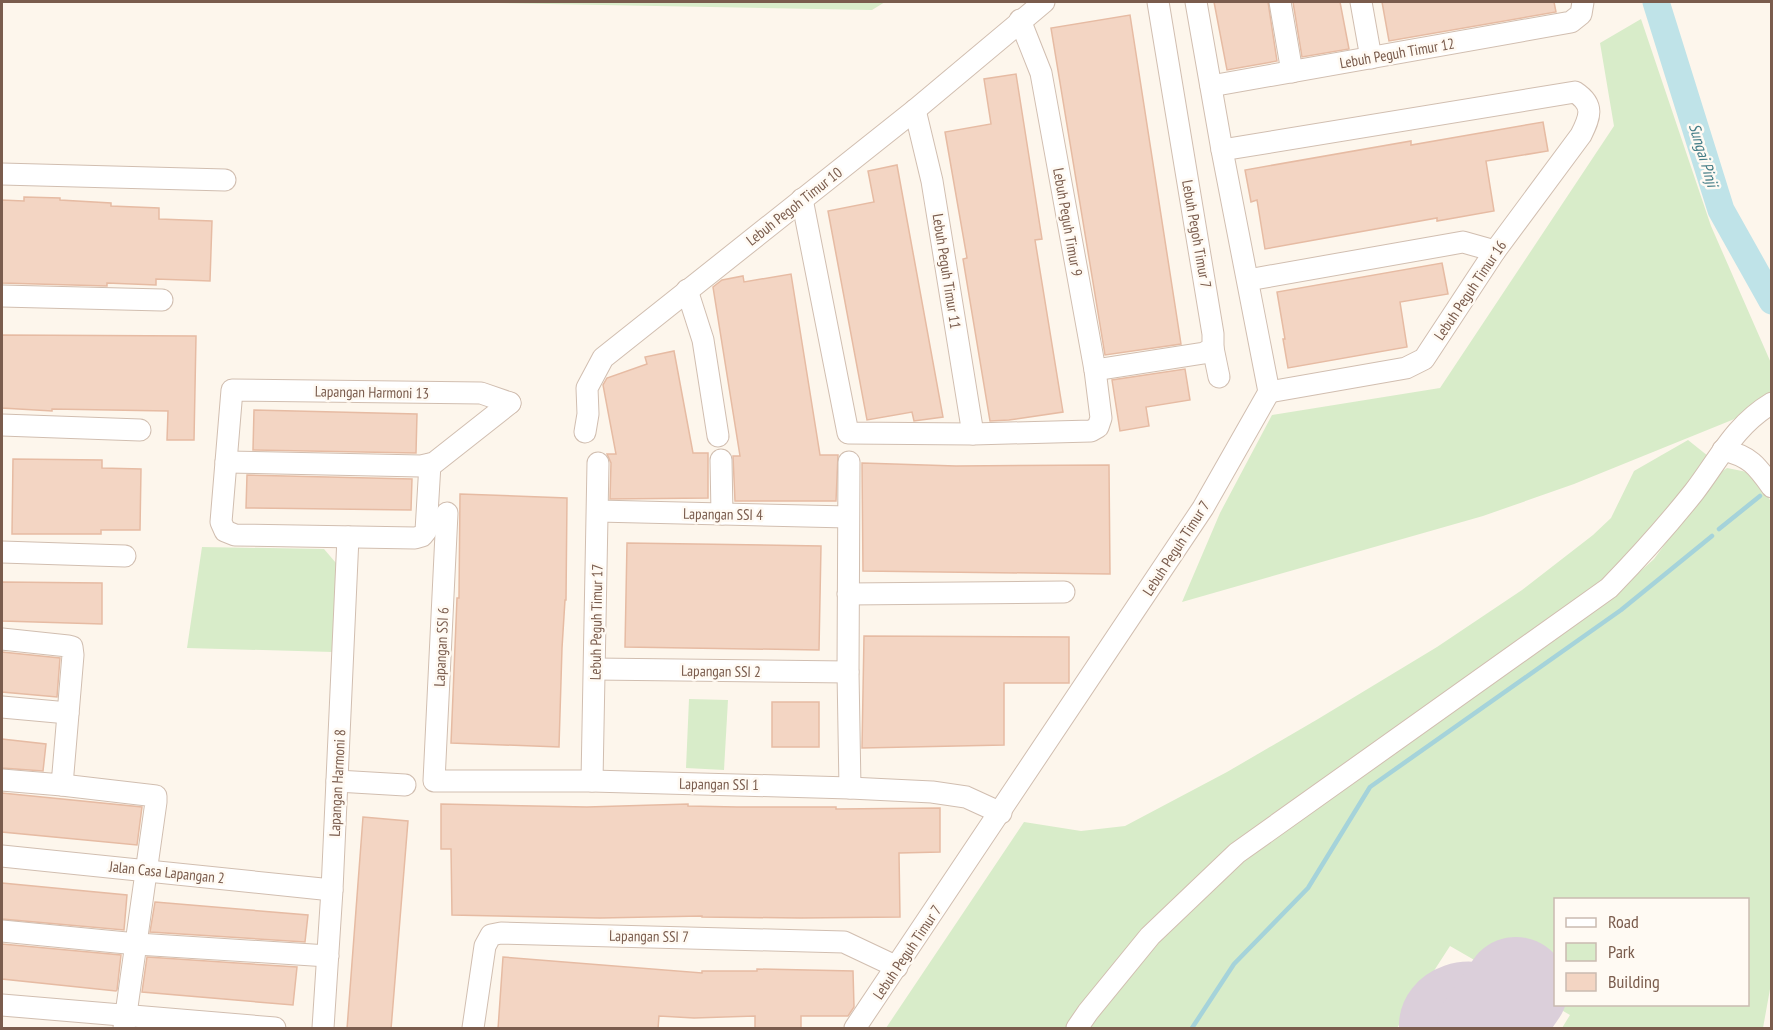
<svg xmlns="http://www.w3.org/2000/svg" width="1773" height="1030" font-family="'PT Sans Narrow',sans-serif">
<rect width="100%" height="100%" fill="#fdf6ec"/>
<!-- green -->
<g fill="#d8ecc9" fill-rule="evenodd">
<polygon points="496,2 885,2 872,10 497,3"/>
<polygon points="1641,19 1711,226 1771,363 1771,400 1732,420 1574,484 1483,516 1182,602 1220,513 1272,415 1440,388 1614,126 1600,43"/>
<polygon points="1688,440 1713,460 1606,586 1235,850 1072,1028 886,1028 1024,822 1081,831 1125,826 1227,772 1318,719 1437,647 1522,590 1593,535 1611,518 1634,471"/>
<path d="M 1727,468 L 1747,472 L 1764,489 L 1772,504 L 1772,978 L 1763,1028 L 1562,1028 L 1570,1015 L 1450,946 L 1397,1028 L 1088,1028 L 1106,1004 L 1160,940 L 1245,860 L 1355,778 L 1618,591 L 1654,559 L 1715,476 ZM 1556,900 L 1748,900 L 1748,1004 L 1556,1004 Z"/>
<polygon points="202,547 324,549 336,563 333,652 187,648"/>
<polygon points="689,699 728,700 724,770 686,768"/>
</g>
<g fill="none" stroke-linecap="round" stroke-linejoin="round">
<!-- stream -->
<g stroke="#a5d3da" stroke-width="4.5">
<polyline points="1719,529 1760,496"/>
<polyline points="1192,1028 1234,964 1308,888 1370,787 1621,610 1712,536"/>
</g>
<!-- river -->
<polyline stroke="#bfe3e8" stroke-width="27" points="1656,2 1721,210 1772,301"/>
<!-- taxiway -->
<path stroke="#dbcfda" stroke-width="42" d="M 1420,1028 C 1418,986 1478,967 1502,998 C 1508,1006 1510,1018 1512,1028"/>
<!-- runway -->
<polyline stroke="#dbcfda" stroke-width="104" points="1489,1028 1516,989"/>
</g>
<!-- building -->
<g fill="#f3d5c3" stroke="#e6bba3" stroke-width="1.5">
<polygon points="1214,2 1268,2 1277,61 1227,70"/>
<polygon points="1293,2 1340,2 1349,49 1302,57"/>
<polygon points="1382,2 1554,2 1556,12 1389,41"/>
<polygon points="1130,15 1181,344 1105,355 1051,28"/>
<polygon points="1016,74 1042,239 1035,240 1063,412 1009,420 990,421 963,259 967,258 945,132 991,124 984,79"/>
<polygon points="1543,122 1548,151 1486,161 1494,211 1437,221 1437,218 1265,249 1257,200 1251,202 1245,170 1411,141 1411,145"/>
<polygon points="897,165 943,417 914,421 912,412 867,420 828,211 874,202 868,171"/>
<polygon points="24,197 60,198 60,200 111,203 111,206 159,208 159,219 212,221 210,281 156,279 156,285 107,283 107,286 2,283 2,200 24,201"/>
<polygon points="1442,263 1448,294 1400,302 1407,347 1288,368 1283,339 1285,339 1277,292"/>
<polygon points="791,274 820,455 838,455 836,501 735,501 733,456 740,456 713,287 722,280 743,276 744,282"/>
<polygon points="2,335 196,336 194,440 167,440 168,411 52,409 52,411 2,408"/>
<polygon points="674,351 693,453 708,453 708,498 610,499 611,463 607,454 616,454 603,385 607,378 647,364 645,357"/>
<polygon points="1185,369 1190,400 1146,407 1149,426 1120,431 1112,380"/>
<polygon points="254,410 417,414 416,453 253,450"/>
<polygon points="13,459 102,460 102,468 141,469 140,530 101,530 101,534 12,534"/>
<polygon points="862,463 956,466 1109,465 1110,574 863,571"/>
<polygon points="247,475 412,479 411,510 246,508"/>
<polygon points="460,494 567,498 566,600 565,600 562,648 559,747 451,743 457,598 459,598"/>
<polygon points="627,543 821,546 819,650 625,647"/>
<polygon points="2,582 102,583 102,624 2,621"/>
<polygon points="864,636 1069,637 1069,683 1004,683 1004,745 862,748"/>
<polygon points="2,652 60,658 57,697 2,692"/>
<rect x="772" y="702" width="47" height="45"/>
<polygon points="2,739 46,744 43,771 2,768"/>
<polygon points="2,793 142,807 137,845 2,832"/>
<polygon points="441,804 587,807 688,804 688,806 737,807 836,807 836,809 940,808 940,852 899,853 900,917 801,918 702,917 702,916 600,918 452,915 451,849 441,849"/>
<polygon points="363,817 408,821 391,1029 347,1029"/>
<polygon points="2,883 127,895 124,930 2,919"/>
<polygon points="155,902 308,915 305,942 150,932"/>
<polygon points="2,944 121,955 117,990 116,991 2,979"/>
<polygon points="147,957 297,967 293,1005 142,992"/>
<polygon points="503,957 702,973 702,971 757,971 757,969 853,971 854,1007 848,1016 801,1016 801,1029 755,1029 755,1016 694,1018 659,1016 658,1029 498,1029"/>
</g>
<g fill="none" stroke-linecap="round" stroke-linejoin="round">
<defs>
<g id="minor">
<polyline points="1280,2 1292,72"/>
<polyline points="1361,2 1371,58"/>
<polyline points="1211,86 1571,22 1581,14 1583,2"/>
<polyline points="915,110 932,181 973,434"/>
<path d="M 1222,150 L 1575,92 C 1595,105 1590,117 1581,135 L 1495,251 L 1424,359 L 1406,368 L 1269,392"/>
<polyline points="2,174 225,180"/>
<polyline points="802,199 848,433 973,434 1091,431 1098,427 1101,418 1095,370 1041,73 1020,20"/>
<polyline points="1248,280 1463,242 1495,251"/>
<polyline points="687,290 703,340 718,436"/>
<polyline points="2,296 162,300"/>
<polyline points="1213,348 1219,377"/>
<polyline points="1095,370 1204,353 1213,348 1213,334 1158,2"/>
<polyline points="2,425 140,430"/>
<polyline points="585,432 588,414 587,388 603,358 915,110 1044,2"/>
<path d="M 1723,450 C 1750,456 1757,466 1772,487"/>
<polyline points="721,460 722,514"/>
<polyline points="226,462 421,466 434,463 510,403"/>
<polyline points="849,462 848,672 850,788"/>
<polyline points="430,464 426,531 422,536 415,538 235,535 225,531 221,522 232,390 481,393 510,403"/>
<polyline points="598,511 848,517"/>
<polyline points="447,513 434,781 592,781 850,788 932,792 966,797 1001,813"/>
<polyline points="2,552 125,556"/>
<polyline points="848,594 1064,592"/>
<polyline points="2,639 68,646 72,647 73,655 62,785 2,780"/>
<polyline points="595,669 848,672"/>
<polyline points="2,707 68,713"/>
<polyline points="337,781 405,785"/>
<polyline points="592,781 598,463"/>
<polyline points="62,785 156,796 156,802 124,1028"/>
<polyline points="2,856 332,890"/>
<polyline points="2,931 137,944 328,956"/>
<polyline points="2,1005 275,1028"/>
<polyline points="323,1028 332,890 348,537"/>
<polyline points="473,1028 485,946 491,935 501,933 844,942 897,967"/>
<polyline points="855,1028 1203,508 1269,392 1222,150 1196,2"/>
<path d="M 1077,1028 L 1088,1012 L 1150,936 L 1237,853 L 1609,588 C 1639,557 1667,526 1694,492 C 1720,458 1734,426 1772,403"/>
</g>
</defs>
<!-- minor casing -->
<use href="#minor" stroke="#d1beb0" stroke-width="23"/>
<!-- minor -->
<use href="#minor" stroke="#fff" stroke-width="21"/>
</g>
<g text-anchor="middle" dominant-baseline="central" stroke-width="5" stroke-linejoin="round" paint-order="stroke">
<!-- street labels -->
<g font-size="15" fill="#7a5c4d" stroke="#fffaf3">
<text transform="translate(1397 53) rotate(-10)">Lebuh Peguh Timur 12</text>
<text transform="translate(794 206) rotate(-38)">Lebuh Pegoh Timur 10</text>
<text transform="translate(1068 222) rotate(80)">Lebuh Peguh Timur 9</text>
<text transform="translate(1197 234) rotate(80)">Lebuh Pegoh Timur 7</text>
<text transform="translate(947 271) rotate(81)">Lebuh Peguh Timur 11</text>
<text transform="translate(1470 290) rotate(-56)">Lebuh Peguh Timur 16</text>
<text transform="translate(372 392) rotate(1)">Lapangan Harmoni 13</text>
<text transform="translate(723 514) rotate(1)">Lapangan SSI 4</text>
<text transform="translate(1176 548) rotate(-57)">Lebuh Peguh Timur 7</text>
<text transform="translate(596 622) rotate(-89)">Lebuh Peguh Timur 17</text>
<text transform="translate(441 647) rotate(-87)">Lapangan SSI 6</text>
<text transform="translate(721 671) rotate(1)">Lapangan SSI 2</text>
<text transform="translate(337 783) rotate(-87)">Lapangan Harmoni 8</text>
<text transform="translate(719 784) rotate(1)">Lapangan SSI 1</text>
<text transform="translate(167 872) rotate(6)">Jalan Casa Lapangan 2</text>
<text transform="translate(649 936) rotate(1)">Lapangan SSI 7</text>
<text transform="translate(907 952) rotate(-56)">Lebuh Peguh Timur 7</text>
</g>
<!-- water labels -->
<g font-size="16" font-style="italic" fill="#437c86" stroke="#fffaf3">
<text transform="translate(1704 155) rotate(73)">Sungai Pinji</text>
</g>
</g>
<!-- border -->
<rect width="1773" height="1030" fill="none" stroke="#7a5c4d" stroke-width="6"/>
<!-- legend -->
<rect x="1554" y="898" width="195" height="108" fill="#fffaf3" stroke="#cabbb1" stroke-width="1.5"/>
<rect x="1566" y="918" width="30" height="9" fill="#ffffff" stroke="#cabbb1" stroke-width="1.5"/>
<text x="1608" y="928" font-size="18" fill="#7a5c4d">Road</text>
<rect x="1566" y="943" width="30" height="18" fill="#d8ecc9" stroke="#cabbb1" stroke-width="1.5"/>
<text x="1608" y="958" font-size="18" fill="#7a5c4d">Park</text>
<rect x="1566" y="973" width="30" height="18" fill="#f3d5c3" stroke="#cabbb1" stroke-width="1.5"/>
<text x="1608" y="988" font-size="18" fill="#7a5c4d">Building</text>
</svg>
